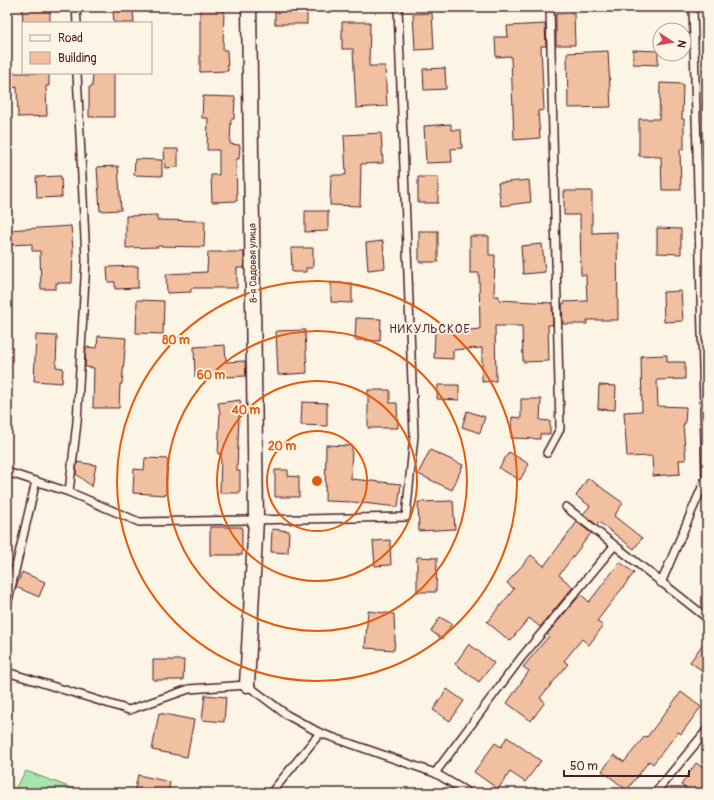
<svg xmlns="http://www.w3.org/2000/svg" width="714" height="800" font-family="Pangolin,sans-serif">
<rect width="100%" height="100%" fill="#fcf5e5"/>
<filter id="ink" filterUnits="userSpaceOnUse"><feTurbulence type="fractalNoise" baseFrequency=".025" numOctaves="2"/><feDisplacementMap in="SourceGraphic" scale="8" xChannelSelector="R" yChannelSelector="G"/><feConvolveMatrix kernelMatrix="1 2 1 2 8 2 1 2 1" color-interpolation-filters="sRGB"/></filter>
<g filter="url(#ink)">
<!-- green -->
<polygon fill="#a5e6af" stroke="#78826d" points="26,771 85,793 12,793"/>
<!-- building -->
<g fill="#f1c0a1" stroke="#4a1f2b">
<polygon points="22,7 50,7 50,23 23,23"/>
<polygon points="200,7 224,7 223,50 227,50 228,71 200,72"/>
<rect x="275" y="7" width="32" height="17"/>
<polygon points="133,9 134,23 114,23 113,10"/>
<polygon points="432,13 434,49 415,50 413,14"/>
<polygon points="574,13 575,45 556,45 556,14"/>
<polygon points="342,22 370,22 369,66 385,66 387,106 356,108 353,49 342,49"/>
<polygon points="545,24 546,46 541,46 544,110 538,111 540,138 514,140 511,56 496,57 495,37 508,37 507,26"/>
<polygon points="633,50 658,51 658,65 633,64"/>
<polygon points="608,51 611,107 568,108 567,53"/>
<polygon points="445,68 446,89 424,90 423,69"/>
<polygon points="11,73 49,73 49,86 46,86 47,116 18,117 17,87 12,88"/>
<polygon points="93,73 114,73 114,117 89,117 89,87 92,87"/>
<polygon points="660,83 683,84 682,119 684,119 684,149 680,149 681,190 662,190 661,157 639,156 639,119 659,119"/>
<polygon points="203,96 235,97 234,119 231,119 230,144 240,145 239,159 236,159 237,201 212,202 211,175 219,175 219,150 207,150 208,118 202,118"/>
<polygon points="451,124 451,130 461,130 462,148 451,149 452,162 426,163 424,126"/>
<polygon points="381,133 383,163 361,164 360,206 330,205 331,175 346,175 344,135"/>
<polygon points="164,149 178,149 178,167 165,168"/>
<polygon points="135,159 162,160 162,176 134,175"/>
<polygon points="118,166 121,210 100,211 97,167"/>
<polygon points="61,176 62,197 37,198 36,177"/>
<rect x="418" y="177" width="20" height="26"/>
<polygon points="529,180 531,202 501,206 498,183"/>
<polygon points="564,191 592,191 592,233 617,232 618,320 587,320 587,324 563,324 562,304 564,304 564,302 587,301 586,275 581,275 580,215 564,215"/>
<polygon points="305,211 328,211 328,231 305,232"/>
<polygon points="157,215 157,220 205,221 204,247 158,246 158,247 126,248 126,216"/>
<polygon points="71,226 73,249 72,283 56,283 56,289 41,289 40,251 32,251 32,244 7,245 7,230"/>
<polygon points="657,228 681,229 681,254 657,253"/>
<rect x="419" y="231" width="19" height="31"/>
<polygon points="470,236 489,236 489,255 495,255 494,296 499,296 499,300 552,303 553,325 548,325 549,361 523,362 522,326 495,326 496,381 482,382 482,348 453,350 453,359 434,358 435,330 470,331 470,330 480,329 479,273 470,273"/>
<polygon points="383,241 385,268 368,270 366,243"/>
<polygon points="542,244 545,272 523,274 521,246"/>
<polygon points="291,248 313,248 313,268 306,268 306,272 292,272"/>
<polygon points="208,252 244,252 244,268 237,268 237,288 191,288 191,292 167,293 166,274 207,272"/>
<polygon points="138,266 138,288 115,289 115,282 108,282 107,267"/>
<polygon points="331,283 352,283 352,303 331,302"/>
<polygon points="681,291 683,321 664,322 663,292"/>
<polygon points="137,300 164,301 163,334 136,333"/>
<polygon points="356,318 381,319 380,341 355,340"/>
<polygon points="305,330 307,373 278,375 276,331"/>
<polygon points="36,335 57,336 56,367 63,368 62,383 34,381"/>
<polygon points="98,336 126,338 122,384 120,384 119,408 93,408 94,368 85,367 86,347 97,348"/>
<polygon points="225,345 226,362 245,361 246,376 226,377 226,375 195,377 194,347"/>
<polygon points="667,355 667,362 685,362 685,379 657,380 658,406 686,407 685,424 683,424 686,460 679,460 680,474 653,476 652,456 627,457 624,412 642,411 641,356"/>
<polygon points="438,385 459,385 459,400 437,399"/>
<polygon points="599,385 616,386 615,410 598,409"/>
<polygon points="368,390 390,390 390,403 397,403 398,428 368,428"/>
<polygon points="521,399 541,399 540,420 550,421 550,434 540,434 540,439 511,438 512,417 521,418"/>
<polygon points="240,400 242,415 239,415 237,471 240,471 240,493 220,493 221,454 218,454 220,413 218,403"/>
<polygon points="302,402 327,403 327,426 301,425"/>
<polygon points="467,411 485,417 480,433 462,427"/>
<polygon points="326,445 352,446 351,479 401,484 398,507 353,502 325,501"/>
<polygon points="430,450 463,465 452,490 418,474"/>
<polygon points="509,452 529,464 520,480 499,468"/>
<polygon points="145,458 168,459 166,495 133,493 134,469 144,470"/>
<polygon points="77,462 96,465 92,487 76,474"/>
<polygon points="275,470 288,470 288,476 299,477 299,497 275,497"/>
<polygon points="588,478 623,503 614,516 642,538 634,549 599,522 597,525 583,514 590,506 576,496"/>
<polygon points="453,501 455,529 419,531 418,502"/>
<polygon points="577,522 591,533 559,575 573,587 540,627 529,618 510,641 487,622 514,589 507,583 531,555 544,566"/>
<rect x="210" y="527" width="32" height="28"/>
<polygon points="272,529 289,531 288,553 271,552"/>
<polygon points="390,540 391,565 375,566 373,541"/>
<polygon points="417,557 437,558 436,592 417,592"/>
<polygon points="620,562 634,573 597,621 603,626 589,645 582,639 564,661 568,664 540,698 545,702 531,721 507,703 529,671 523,667 549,636 547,634 581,594 589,602"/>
<polygon points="22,572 45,582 39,597 16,587"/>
<polygon points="368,611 394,614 395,640 394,650 365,648"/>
<polygon points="440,617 452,624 442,639 431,631"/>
<polygon points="707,638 707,674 690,662"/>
<polygon points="469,644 494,663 479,682 455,664"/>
<polygon points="153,660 184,660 183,680 153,680"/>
<polygon points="447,689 464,701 450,721 433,710"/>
<polygon points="681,692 701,707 681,734 678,732 653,764 649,761 627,790 602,771 614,755 624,762 645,736 647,737"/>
<polygon points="205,695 226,697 224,722 202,720"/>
<polygon points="159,713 194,720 187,757 152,750"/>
<polygon points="507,737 541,761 525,782 510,772 498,789 474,772 495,743 501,747"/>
<polygon points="696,763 707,770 707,793 692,793 681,785"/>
<polygon points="138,775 170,782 168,793 134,793"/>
</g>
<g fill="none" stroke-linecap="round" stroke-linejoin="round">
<defs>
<g id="lane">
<polyline points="76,7 77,23"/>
<polyline points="547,453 560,429 550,7"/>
<polyline points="7,472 69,492 139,522 406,517 414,436 398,7"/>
<polyline points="69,492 77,422 86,260 77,73"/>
<polyline points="566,507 707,618"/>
<polyline points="661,583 706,478 693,7"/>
<polyline points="7,605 36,481"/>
<polyline points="7,672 129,710 189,689 247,685 287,715 320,733 435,773 469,793"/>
<polyline points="435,773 521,658 614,546"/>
<polyline points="271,793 320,733"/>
<polyline points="655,793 707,730"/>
</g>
<polyline id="street" points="247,685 256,519 249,7"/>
</defs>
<!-- lane casing -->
<use href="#lane" stroke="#4a1f2b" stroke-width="10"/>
<!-- street casing -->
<use href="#street" stroke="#4a1f2b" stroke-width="17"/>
<!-- lane -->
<use href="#lane" stroke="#fcf5e5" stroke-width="7"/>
<!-- street -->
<use href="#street" stroke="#fcf5e5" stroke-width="14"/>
</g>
</g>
<!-- distance rings -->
<g fill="none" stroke="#e8590c" stroke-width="2">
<circle cx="317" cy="481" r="50"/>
<circle cx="317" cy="481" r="100"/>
<circle cx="317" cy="481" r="150"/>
<circle cx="317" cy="481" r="200"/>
</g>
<g text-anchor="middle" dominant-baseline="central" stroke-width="3.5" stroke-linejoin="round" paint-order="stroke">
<!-- street labels -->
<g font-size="10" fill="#4a1f2b" stroke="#fcf5e5">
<text transform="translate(253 263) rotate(-91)">8-я Садовая улица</text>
</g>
<!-- quarter labels -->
<g font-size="12" letter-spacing="1" fill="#4a1f2b" stroke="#fcf5e5">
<text x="430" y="329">НИКУЛЬСКОЕ</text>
</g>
</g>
<circle cx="317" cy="481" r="6" fill="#e8590c" stroke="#fcf5e5" stroke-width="2"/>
<g font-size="12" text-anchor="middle" font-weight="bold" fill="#e8590c" stroke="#fcf5e5" stroke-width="3.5" stroke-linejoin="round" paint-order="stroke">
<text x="176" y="344">80 m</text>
<text x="211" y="379">60 m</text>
<text x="246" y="414">40 m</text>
<text x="282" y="450">20 m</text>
</g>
<!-- margin -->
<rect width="714" height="800" fill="none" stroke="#fcf5e5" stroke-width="24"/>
<rect x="12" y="12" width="690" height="776" fill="none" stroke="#4a1f2b" stroke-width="1.5" filter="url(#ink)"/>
<!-- legend -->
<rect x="22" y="22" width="130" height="52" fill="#fcf5e5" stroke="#b59f9b"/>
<rect x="30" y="35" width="20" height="6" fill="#fcf5e5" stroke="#b59f9b"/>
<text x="58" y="42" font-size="12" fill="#4a1f2b">Road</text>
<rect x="30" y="52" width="20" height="12" fill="#f1c0a1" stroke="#b59f9b"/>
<text x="58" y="62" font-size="12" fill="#4a1f2b">Building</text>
<!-- north arrow -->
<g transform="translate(672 42) rotate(102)"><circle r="19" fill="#fcf5e5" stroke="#b59f9b"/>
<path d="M0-3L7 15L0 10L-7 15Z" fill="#d1495b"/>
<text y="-6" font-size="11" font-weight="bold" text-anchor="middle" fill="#4a1f2b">N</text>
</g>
<!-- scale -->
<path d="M564 770v6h125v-6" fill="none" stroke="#4a1f2b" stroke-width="2"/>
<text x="570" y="770" font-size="12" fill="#4a1f2b" stroke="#fcf5e5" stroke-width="3" paint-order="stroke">50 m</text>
</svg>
